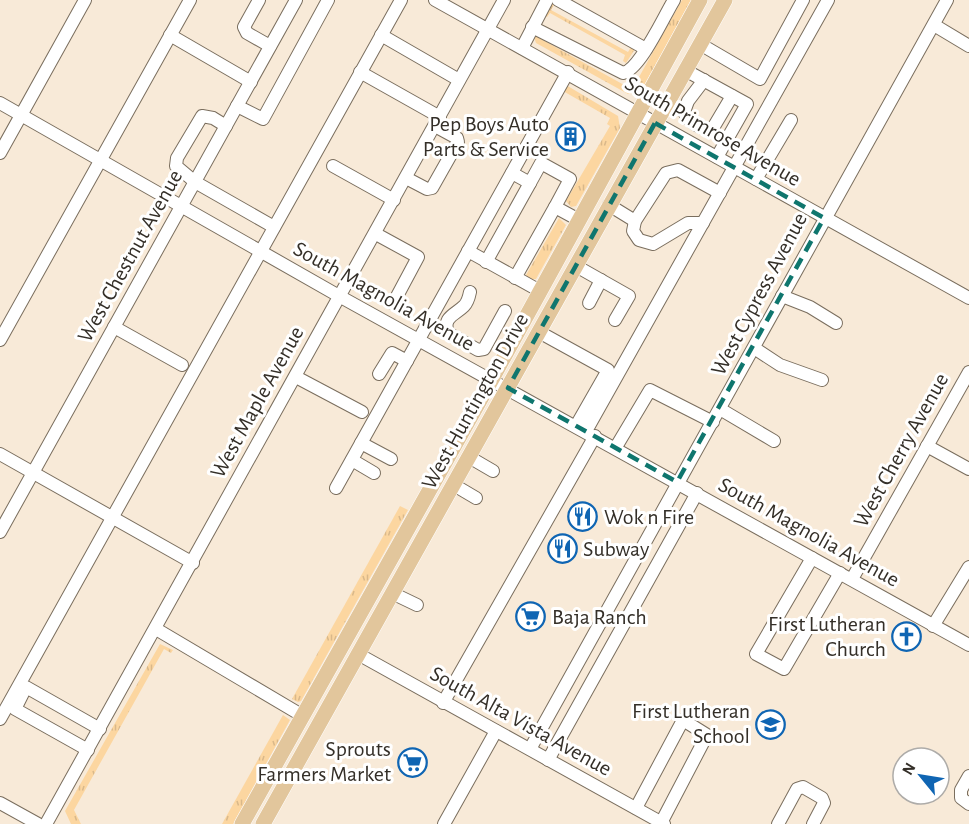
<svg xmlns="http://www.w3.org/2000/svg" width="969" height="824" font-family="'Alegreya Sans',sans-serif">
<defs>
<pattern id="grass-tufts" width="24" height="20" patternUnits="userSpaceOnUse" patternTransform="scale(1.5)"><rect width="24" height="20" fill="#fcd6a0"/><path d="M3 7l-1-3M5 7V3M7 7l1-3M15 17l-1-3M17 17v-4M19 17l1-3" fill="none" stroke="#d9b88a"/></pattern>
</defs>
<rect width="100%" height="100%" fill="#f8ead8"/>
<!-- grass -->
<g fill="url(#grass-tufts)">
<polygon points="682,0 691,0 641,91 628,94 536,43 534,37 536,33 539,38 626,86 634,86"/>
<polygon points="550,3 554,5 551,10 628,52 631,47 635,49 626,63 623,61 625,55 550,13 547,17 544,15"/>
<polygon points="566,85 618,116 620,128 576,206 571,207 566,201 610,126 607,124 610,118 563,91"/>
<polygon points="559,218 566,225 536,279 527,279 526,275"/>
<polygon points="400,506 408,510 301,701 298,702 292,699"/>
<polygon points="160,644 173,650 171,653 164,649 74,810 81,824 71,824 65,811"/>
<polygon points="283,715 290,720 233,824 222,824"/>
</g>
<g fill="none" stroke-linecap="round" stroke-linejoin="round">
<!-- minor-tunnel -->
<polyline stroke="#d1c5b5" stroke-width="12" stroke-dasharray="12 6" stroke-linecap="butt" points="390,310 395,300"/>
<defs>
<g id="minor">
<polyline points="259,0 244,27 247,33 270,46"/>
<polyline points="435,0 969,298"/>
<polyline points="558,0 646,49"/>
<polyline points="934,25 969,46"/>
<path d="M 532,27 L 623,73 C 640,70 664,16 674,0"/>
<polyline points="170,35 251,82"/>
<polyline points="381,35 459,80"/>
<polyline points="700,44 760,79 803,0"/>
<polyline points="522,48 547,0"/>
<polyline points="685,70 747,104 717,157"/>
<polyline points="360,72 440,117"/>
<path d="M 704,80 L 688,101 L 684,112 C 688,122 703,131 713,128 L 732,96"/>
<polyline points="0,103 339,296 969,645"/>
<polyline points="237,106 263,119 328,0"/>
<polyline points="226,126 213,118 202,116 177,158 176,166 195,182 274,227"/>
<polyline points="0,153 85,0"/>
<polyline points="333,166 394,200"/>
<polyline points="512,173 530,183 541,163 570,179 555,207 579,220"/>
<polyline points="406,178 427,189 432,188 458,142 457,138 435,126"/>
<polyline points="756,179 791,120"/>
<polyline points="609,205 635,221"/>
<polyline points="703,223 688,223 653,244 639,240 633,231 635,221 666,173 678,170 720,193"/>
<polyline points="376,234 418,257 395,300"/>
<polyline points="468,251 540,291"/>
<polyline points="486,262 530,183"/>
<polyline points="576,266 629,296 615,320"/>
<polyline points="515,278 555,207"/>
<path d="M 470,292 C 469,297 468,302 464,306 C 455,315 442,317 448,333 L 478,350 L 484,349 L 505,311"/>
<polyline points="782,296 810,307 836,323"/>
<polyline points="589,303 601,280"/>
<polyline points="114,327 182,365"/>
<polyline points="539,332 608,370 576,426"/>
<polyline points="0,340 190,0"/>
<polyline points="754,348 780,365 822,380"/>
<polyline points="379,374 392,353 407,361"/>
<polyline points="296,377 362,412"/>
<polyline points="720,409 774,441"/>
<polyline points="586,431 828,0"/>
<polyline points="361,443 391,459"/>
<polyline points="927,446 969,469"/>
<polyline points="616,447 650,390 713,422"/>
<polyline points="0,454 193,563"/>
<polyline points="469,457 493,471"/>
<polyline points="352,460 374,473"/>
<polyline points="454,485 476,498"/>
<polyline points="336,488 568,72"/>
<polyline points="0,532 296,0"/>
<polyline points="812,558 756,654 784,669 840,573"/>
<polyline points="852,579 969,372"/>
<polyline points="392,593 417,605"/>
<polyline points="933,626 969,567"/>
<polyline points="156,629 303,716"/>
<polyline points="358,654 664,824"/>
<polyline points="443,703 595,436"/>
<polyline points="0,719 401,0"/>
<polyline points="530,749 947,0"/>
<polyline points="88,750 15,709 26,687 100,729"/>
<polyline points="548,760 697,493"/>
<polyline points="969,776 961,790 961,798 969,804"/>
<polyline points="0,803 38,824"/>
<polyline points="636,808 683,720 707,735 661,823"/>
<polyline points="46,824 504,0"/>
<polyline points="444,824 496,731"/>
<polyline points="778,824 797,789 803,787 822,798 824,803 813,824"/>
</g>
<g id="major">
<polyline points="242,824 492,379 700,0"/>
<polyline points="263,824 725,0"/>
</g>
</defs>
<!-- minor casing -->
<use href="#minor" stroke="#7a6e5e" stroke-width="14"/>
<!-- major casing -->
<use href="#major" stroke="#fff" stroke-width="16"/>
<!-- minor -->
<use href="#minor" stroke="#fff" stroke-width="12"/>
<!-- major -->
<use href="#major" stroke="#e2c69c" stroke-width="15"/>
</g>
<!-- marked area -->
<path fill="none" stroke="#0f766e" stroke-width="4.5" stroke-dasharray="12 8" stroke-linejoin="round" d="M 655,123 L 824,218 L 677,482 L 508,388 Z"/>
<!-- icons -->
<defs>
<symbol id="building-ring" viewBox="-11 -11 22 22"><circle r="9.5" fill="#fff" stroke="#0f65b3" stroke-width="1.5"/><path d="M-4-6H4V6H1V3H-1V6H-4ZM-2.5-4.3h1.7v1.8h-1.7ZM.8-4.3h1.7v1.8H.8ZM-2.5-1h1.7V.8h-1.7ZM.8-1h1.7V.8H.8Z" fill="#0f65b3"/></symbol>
<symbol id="restaurant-ring" viewBox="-11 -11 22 22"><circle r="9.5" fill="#fff" stroke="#0f65b3" stroke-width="1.5"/><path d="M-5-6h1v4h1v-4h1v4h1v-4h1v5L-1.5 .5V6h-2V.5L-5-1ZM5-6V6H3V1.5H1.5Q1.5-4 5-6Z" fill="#0f65b3"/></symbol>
<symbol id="supermarket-ring" viewBox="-11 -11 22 22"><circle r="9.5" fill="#fff" stroke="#0f65b3" stroke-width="1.5"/><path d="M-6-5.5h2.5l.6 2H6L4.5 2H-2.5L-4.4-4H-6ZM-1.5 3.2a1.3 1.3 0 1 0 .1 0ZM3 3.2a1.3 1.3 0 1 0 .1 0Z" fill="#0f65b3"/></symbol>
<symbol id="church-ring" viewBox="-11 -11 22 22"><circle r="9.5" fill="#fff" stroke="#0f65b3" stroke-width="1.5"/><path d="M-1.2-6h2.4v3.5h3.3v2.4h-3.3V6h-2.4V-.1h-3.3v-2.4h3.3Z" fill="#0f65b3"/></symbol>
<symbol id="school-ring" viewBox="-11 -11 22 22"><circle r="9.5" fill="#fff" stroke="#0f65b3" stroke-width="1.5"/><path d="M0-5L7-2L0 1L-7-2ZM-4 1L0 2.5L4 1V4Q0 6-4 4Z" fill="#0f65b3"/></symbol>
</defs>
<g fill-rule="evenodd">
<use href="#building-ring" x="554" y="120" width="33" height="33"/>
<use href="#restaurant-ring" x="566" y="500" width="33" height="33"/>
<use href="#restaurant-ring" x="546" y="532" width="33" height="33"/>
<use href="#supermarket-ring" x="514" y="600" width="33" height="33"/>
<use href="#church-ring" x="890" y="620" width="33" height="33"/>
<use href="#school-ring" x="754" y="708" width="33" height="33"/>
<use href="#supermarket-ring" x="396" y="746" width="33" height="33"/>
</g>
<g text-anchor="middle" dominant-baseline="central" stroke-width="6" stroke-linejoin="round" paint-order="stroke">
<!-- poi labels -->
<g font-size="22" fill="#342f28" stroke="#fff" text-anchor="end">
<text x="549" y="124">Pep Boys Auto<tspan x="549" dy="25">Parts &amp; Service</tspan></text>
<text x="604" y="517" text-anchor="start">Wok n Fire</text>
<text x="583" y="549" text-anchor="start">Subway</text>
<text x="552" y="617" text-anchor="start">Baja Ranch</text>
<text x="886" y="624">First Lutheran<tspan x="886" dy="25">Church</tspan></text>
<text x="750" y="711">First Lutheran<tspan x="750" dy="25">School</tspan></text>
<text x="391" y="749">Sprouts<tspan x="391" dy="25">Farmers Market</tspan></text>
</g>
<!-- street labels -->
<g font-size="22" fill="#342f28" stroke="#fff">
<text transform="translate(713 131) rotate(30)">South Primrose Avenue</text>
<text transform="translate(130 256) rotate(-61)">West Chestnut Avenue</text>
<text transform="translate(759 294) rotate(-62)">West Cypress Avenue</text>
<text transform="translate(384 296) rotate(29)">South Magnolia Avenue</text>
<text transform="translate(475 401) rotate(-61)">West Huntington Drive</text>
<text transform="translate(257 402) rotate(-61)">West Maple Avenue</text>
<text transform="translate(901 450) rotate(-61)">West Cherry Avenue</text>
<text transform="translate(809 532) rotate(29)">South Magnolia Avenue</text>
<text transform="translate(521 721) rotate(29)">South Alta Vista Avenue</text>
</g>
</g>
<!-- north arrow -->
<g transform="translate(921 776) rotate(300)"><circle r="28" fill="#ffffff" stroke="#aeaca9" stroke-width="1.5"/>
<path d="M0-4.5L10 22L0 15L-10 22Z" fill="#0f65b3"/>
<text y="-9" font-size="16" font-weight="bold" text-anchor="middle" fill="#342f28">N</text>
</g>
</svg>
